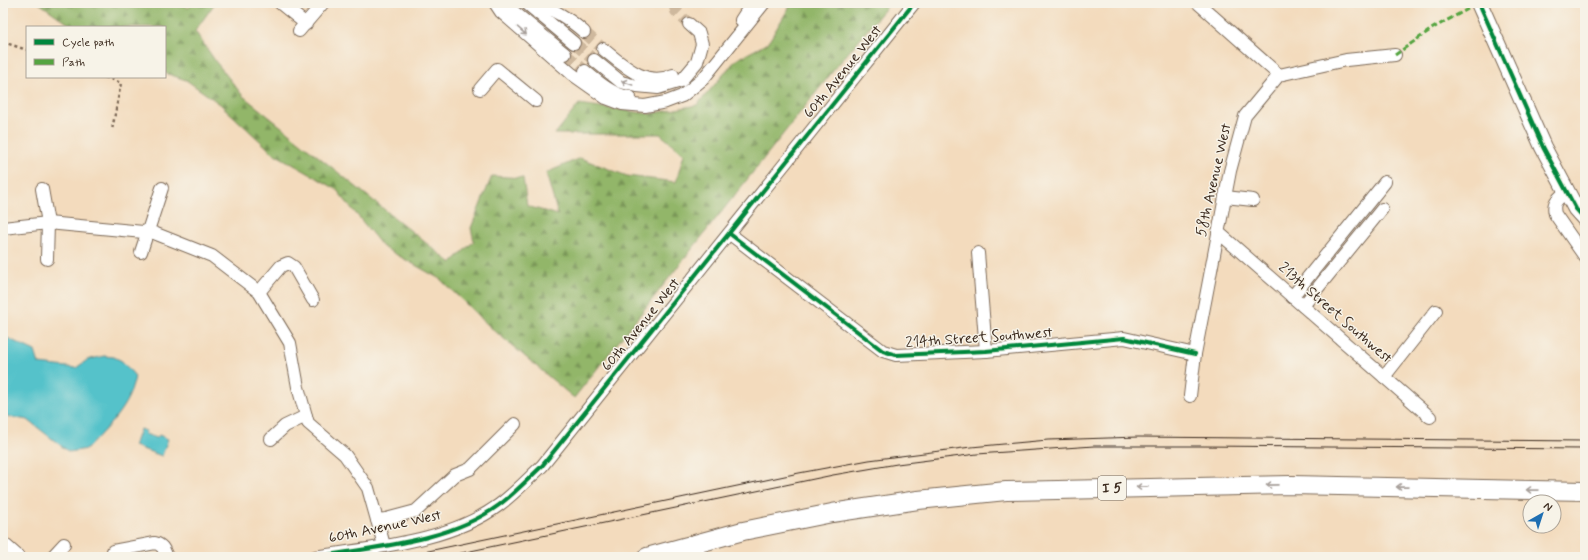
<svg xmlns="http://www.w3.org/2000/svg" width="1588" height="560" font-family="Mynerve,sans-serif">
<defs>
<pattern id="forest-firs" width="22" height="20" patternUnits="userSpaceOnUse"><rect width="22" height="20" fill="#92b669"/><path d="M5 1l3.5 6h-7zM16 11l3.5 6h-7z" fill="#789456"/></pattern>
</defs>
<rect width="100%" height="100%" fill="#f7f3e8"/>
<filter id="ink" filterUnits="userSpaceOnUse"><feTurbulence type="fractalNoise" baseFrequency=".025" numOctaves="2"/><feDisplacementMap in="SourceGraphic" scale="8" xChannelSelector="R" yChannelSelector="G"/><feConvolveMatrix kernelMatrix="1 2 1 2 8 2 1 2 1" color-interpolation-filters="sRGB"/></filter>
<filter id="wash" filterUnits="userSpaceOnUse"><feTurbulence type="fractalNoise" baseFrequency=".012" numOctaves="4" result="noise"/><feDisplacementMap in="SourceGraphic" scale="16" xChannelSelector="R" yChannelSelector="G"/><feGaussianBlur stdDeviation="0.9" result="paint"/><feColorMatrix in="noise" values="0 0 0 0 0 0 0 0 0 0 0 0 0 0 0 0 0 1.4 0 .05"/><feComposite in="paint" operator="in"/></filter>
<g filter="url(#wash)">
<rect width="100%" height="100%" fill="#f3dbbd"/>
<!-- forest -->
<polygon fill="url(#forest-firs)" stroke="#667044" points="39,3 182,3 188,8 194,3 215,3 195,31 216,62 243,96 451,263 474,241 471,228 492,176 523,178 527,206 558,215 546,173 580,158 627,176 676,182 684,154 660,134 555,134 579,104 650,114 697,105 736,60 768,43 790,6 793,3 890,3 837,66 574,398 489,326 440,279 383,247 336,189 273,153 220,104 186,80 165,73 165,27 73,27"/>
<!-- water -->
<g fill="#55c2ca" stroke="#487674">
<path d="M 3,336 L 35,351 L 39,364 L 76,368 L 87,360 L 104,356 L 114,357 L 122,361 L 135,376 C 130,407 107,427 87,449 L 69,452 L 28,420 L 10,417 L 3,414 Z"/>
<polygon points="140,429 146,431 145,434 157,438 159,435 168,439 162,456 134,446"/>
</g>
</g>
<g filter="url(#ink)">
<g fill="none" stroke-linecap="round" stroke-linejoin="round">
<!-- minor-tunnel -->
<g stroke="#ceb89d" stroke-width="12" stroke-dasharray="12 6" stroke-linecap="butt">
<polyline points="674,3 676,11 689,24"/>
<polyline points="584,32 603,49"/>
<polyline points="574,43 594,60"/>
<polyline points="565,54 585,71"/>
</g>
<defs>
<g id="minor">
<polyline points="280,3 306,24"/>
<polyline points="495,3 501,12 572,74 606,98 622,104 645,106 666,102 682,96 703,79 764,3"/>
<polyline points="503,3 565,54"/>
<polyline points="526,3 574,43"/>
<path d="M 535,3 C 555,10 568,18 584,32"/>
<polyline points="1198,3 1279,75"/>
<polyline points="741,20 752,3"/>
<polyline points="299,31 323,3"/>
<path d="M 603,49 C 623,65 646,88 673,75"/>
<polyline points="594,60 621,82 637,86 658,88 681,81 697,62 702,44 699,33 689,24"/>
<path d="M 585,71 C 598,82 613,95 630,97"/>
<polyline points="480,89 497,69 536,101"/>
<polyline points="42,189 48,223 47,259"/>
<path d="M 1566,191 C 1558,200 1552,201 1555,214 L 1585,257"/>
<polyline points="1225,197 1253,200"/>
<polyline points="3,228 48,223 154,233 212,256 259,292 290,343 298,387 308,423 345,455 368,488 384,545"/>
<polyline points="1218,232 1430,417"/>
<polyline points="730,234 883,351 896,355 986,351 1124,338 1195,354"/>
<polyline points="141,252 162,188"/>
<polyline points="978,253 986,351"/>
<polyline points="259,292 281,266 288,263 294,267 313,300"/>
<polyline points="1292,297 1385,182"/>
<polyline points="1303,306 1382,209"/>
<polyline points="1384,377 1436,311"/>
<polyline points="1190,396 1195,354 1230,171 1245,116 1279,75 1346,60 1395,55"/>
<polyline points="271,439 285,426 306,416"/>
<polyline points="377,520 386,519 416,511 455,475 470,469 515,424"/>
<polyline points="3,543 19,557"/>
<path d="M 113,551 L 155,543 C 163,545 164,550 167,557"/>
<polyline points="52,557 64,544"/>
<path d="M 315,557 C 375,547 449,542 499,505 C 514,494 528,479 542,466 L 914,3"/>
</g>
<polyline id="major" points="1479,3 1543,147 1576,209 1585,219"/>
<polyline id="highway" points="647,557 743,531 832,513 918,500 1006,491 1291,485 1585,491"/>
</defs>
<!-- minor casing -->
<use href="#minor" stroke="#7b6856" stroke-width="14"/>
<!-- major casing -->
<use href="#major" stroke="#7b6856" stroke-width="18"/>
<!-- highway casing -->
<use href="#highway" stroke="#7b6856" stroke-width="20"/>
<!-- path -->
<g stroke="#7b6856" stroke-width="2.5" stroke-dasharray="3 3" stroke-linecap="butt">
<polyline points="3,42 27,50"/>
<polyline points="105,77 121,83 112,130"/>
</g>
<!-- minor -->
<use href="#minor" stroke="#fff" stroke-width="12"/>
<!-- major -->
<use href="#major" stroke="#fff" stroke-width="16"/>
<!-- highway -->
<use href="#highway" stroke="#fff" stroke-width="18"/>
<!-- tram -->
<g stroke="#3b2a1e" stroke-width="1">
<polyline points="400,557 799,473 869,460 971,447 1048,440 1138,437 1585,441"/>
<polyline points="442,557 833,475 897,464 977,454 1094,446 1201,446 1585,449"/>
</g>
<!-- quiet -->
<polyline stroke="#54a441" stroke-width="3" stroke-dasharray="6 3" stroke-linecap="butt" points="1395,55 1433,28 1468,9"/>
<defs>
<g id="cycleway">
<polyline points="1479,3 1543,147 1576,209 1585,219"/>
<polyline points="730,234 883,351 896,355 986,351 1124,338 1195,354"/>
<path d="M 315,557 C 375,547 449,542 499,505 C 514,494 528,479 542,466 L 914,3"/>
</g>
</defs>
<!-- cycleway casing -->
<use href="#cycleway" stroke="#f7f3e8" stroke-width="6"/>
<!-- cycleway -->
<use href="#cycleway" stroke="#00873e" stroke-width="4"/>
</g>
<!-- one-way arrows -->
<defs><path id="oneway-shaft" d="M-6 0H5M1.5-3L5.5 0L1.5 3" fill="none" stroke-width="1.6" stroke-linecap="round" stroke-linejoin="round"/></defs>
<g stroke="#a79f9a">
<use href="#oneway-shaft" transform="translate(522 31) rotate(41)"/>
<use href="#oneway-shaft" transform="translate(627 83) rotate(-161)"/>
<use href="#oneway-shaft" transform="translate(1272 485) rotate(179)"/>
<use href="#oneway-shaft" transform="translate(1142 487) rotate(179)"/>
<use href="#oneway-shaft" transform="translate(1402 487) rotate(-179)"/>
<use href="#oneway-shaft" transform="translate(1532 490) rotate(-179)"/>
</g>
</g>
<g text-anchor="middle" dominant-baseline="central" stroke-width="3" stroke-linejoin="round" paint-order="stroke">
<!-- shield labels -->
<rect fill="#f7f3e8" stroke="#73665b" stroke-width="1" x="1098" y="476" width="28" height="24" rx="3"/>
<g font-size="14" font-weight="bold" fill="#3b2a1e">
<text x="1112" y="488">I 5</text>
</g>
<!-- street labels -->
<g font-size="15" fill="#3b2a1e" stroke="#f7f3e8">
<text transform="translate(843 72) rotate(-51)">60th Avenue West</text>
<text transform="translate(1214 180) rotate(-77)">58th Avenue West</text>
<text transform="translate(1335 313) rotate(41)">213th Street Southwest</text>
<text transform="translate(641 325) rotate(-51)">60th Avenue West</text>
<text transform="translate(979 338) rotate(-4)">214th Street Southwest</text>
<text transform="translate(385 527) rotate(-12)">60th Avenue West</text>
</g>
</g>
<!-- margin -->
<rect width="1588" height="560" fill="none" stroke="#f7f3e8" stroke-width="16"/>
<!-- legend -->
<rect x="26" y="26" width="140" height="52" fill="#f7f3e8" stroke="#aca397"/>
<rect x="34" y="39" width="20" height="6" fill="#00873e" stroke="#aca397"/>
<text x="62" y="46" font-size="12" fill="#3b2a1e">Cycle path</text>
<rect x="34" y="59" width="20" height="6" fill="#54a441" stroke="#aca397"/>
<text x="62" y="66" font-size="12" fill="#3b2a1e">Path</text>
<!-- north arrow -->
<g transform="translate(1542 514) rotate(39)"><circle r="19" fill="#f7f3e8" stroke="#aca397"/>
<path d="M0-3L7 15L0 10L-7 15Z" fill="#1f6fb2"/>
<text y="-6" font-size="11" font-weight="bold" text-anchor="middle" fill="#3b2a1e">N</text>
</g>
</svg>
